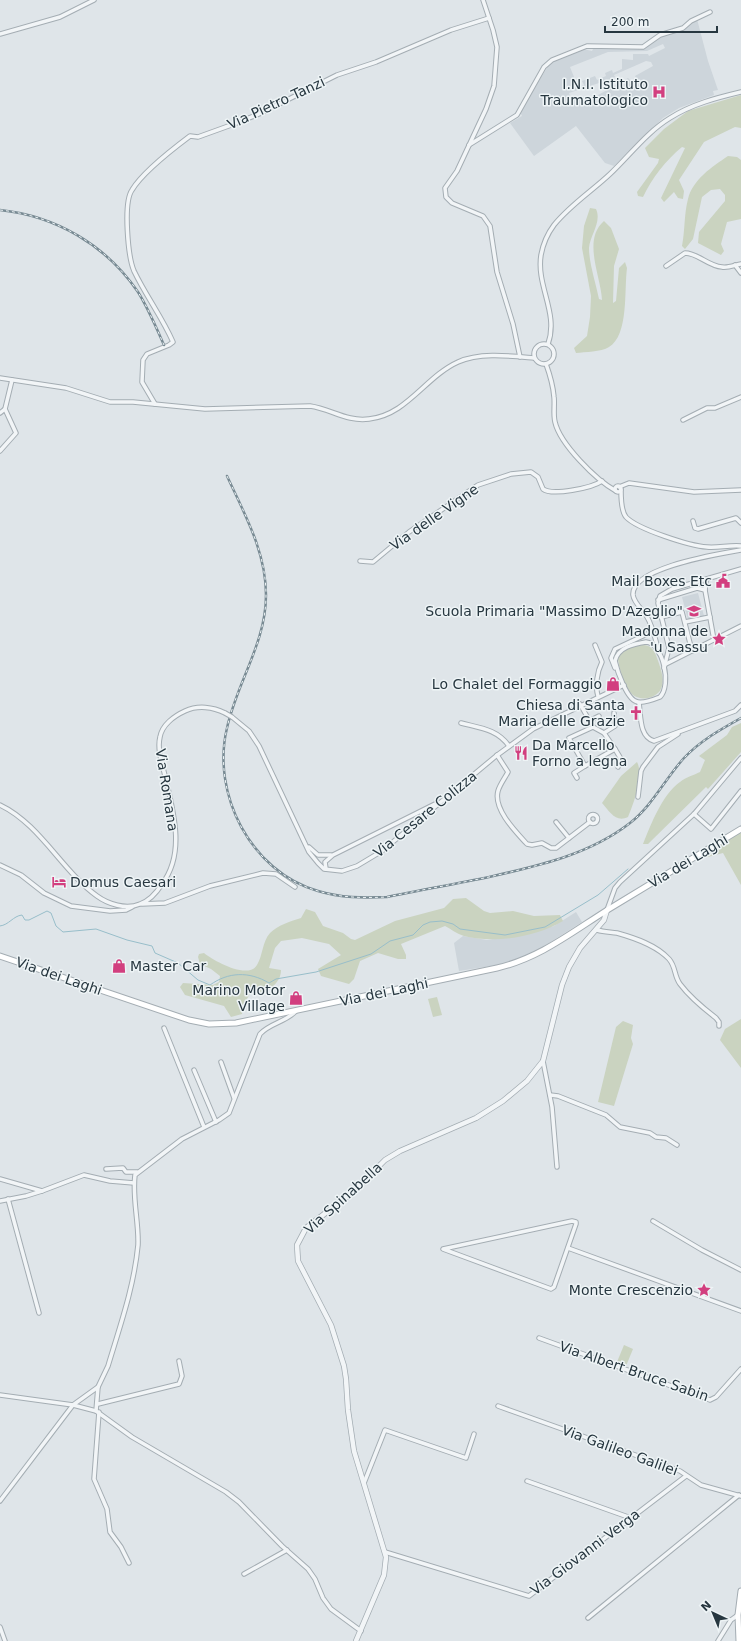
<svg xmlns="http://www.w3.org/2000/svg" width="741" height="1641" font-family="'DejaVu Sans',sans-serif">
<rect width="100%" height="100%" fill="#dfe5e9"/>
<!-- built -->
<g fill="#cdd5db" fill-rule="evenodd">
<path d="M 697,19 L 708,61 L 718,90 L 713,91 L 714,95 L 679,108 L 663,118 L 614,166 L 605,163 L 576,126 L 534,156 L 510,123 L 522,116 L 520,112 L 550,63 L 583,49 L 592,51 L 593,49 L 643,49 L 661,37 L 684,30 ZM 663,44 L 665,48 L 649,56 L 648,54 L 633,54 L 633,60 L 622,59 L 622,69 L 613,73 L 612,70 L 605,73 L 606,76 L 597,80 L 595,76 L 582,81 L 584,85 L 578,87 L 570,67 L 608,52 L 647,51 ZM 646,61 L 651,62 L 653,66 L 635,76 L 637,80 L 632,82 L 628,78 L 586,102 L 584,97 L 569,102 L 568,100 L 571,99 L 569,93 L 599,83 L 615,77 L 614,75 Z"/>
<polygon points="698,593 704,616 688,620 682,597"/>
<polygon points="576,912 582,922 527,957 497,965 459,971 454,943 463,936 487,940 526,934 554,926"/>
</g>
<!-- green -->
<g fill="#cad3c0">
<path d="M 741,95 L 741,128 L 735,127 L 704,142 L 679,180 L 684,191 L 683,199 L 678,198 L 674,192 L 664,202 L 661,198 L 685,148 L 682,147 C 666,160 652,178 643,197 L 638,196 L 637,192 L 658,163 L 659,159 L 649,157 L 645,148 L 664,129 L 688,111 Z"/>
<path d="M 728,156 L 737,157 L 741,160 L 741,219 L 727,222 L 721,244 L 724,251 L 721,255 L 698,243 L 699,232 L 725,201 L 725,195 L 720,189 L 711,190 L 702,197 L 693,239 L 685,249 L 682,246 C 685,231 684,214 688,199 C 693,179 712,167 728,156 Z"/>
<path d="M 590,208 L 596,209 C 602,222 590,235 589,248 C 589,263 596,284 599,299 L 602,300 C 601,276 582,240 604,221 L 611,228 L 619,249 L 614,266 L 613,303 L 616,301 L 619,268 L 625,262 L 627,268 C 624,290 629,335 609,347 C 601,352 585,352 576,353 L 574,348 L 587,336 L 590,317 L 591,296 L 582,248 L 584,226 Z"/>
<path d="M 643,645 C 651,645 655,651 657,658 C 663,674 669,693 648,698 C 643,699 637,698 633,695 C 625,688 619,669 618,659 C 621,648 634,646 643,645 Z"/>
<path d="M 741,723 L 741,752 L 708,789 L 706,787 L 648,844 L 643,844 C 651,824 662,795 680,782 C 686,777 694,775 700,772 L 705,760 L 699,756 L 727,735 L 732,727 Z"/>
<path d="M 637,762 C 644,775 634,803 628,817 C 616,823 610,812 602,803 L 621,776 Z"/>
<polygon points="741,830 741,885 723,853 704,858 705,853"/>
<path d="M 466,898 L 484,911 L 490,913 L 513,911 L 534,916 L 560,915 L 563,921 C 536,937 495,944 464,936 C 457,934 451,929 445,926 L 401,944 L 406,955 L 406,959 L 398,959 L 378,953 L 360,961 L 354,979 L 349,984 L 321,976 L 318,969 L 341,955 L 329,944 L 302,938 L 281,941 L 275,948 L 269,968 L 281,970 C 281,986 263,994 250,994 L 243,1005 L 242,1014 L 231,1017 L 224,1006 L 185,995 L 180,987 L 183,983 L 213,985 L 219,982 L 220,976 L 211,969 L 200,964 L 198,957 L 199,954 L 204,953 C 214,961 248,980 257,965 C 263,955 262,942 270,933 C 278,925 291,921 301,918 L 306,909 L 315,912 L 323,926 L 343,933 L 351,939 L 355,940 L 395,921 L 444,908 L 453,899 Z"/>
<polygon points="437,997 442,1015 433,1017 428,999"/>
<polygon points="741,1019 741,1068 720,1040 725,1029"/>
<polygon points="623,1021 633,1025 631,1038 633,1044 614,1106 598,1102 616,1027"/>
<polygon points="624,1345 633,1349 626,1366 617,1362"/>
</g>
<g fill="none" stroke-linecap="round" stroke-linejoin="round">
<!-- stream -->
<path stroke="#98beca" stroke-width="1" d="M 0,926 C 9,925 13,916 22,915 L 25,920 L 29,920 L 47,911 L 51,913 L 56,926 L 63,932 L 96,929 L 127,940 L 152,946 L 155,953 L 178,963 L 198,980 L 210,985 C 228,972 249,971 269,983 L 276,979 L 316,972 L 371,954 L 390,941 L 413,935 L 423,925 L 430,922 L 442,921 L 453,924 L 460,929 L 505,935 L 545,927 L 598,895 L 628,869"/>
<defs>
<g id="minor">
<polyline points="483,0 493,30 497,47 494,86 486,109 457,171 445,188 446,197 452,203 483,216 490,226 497,272 513,324 520,357"/>
<polyline points="0,34 60,17 94,0"/>
<polyline points="469,145 517,115 544,67 552,60 587,46 643,47 660,35 683,28 691,21 710,12"/>
<polyline points="735,265 741,273"/>
<path d="M 666,266 L 685,253 C 698,253 708,266 722,267 C 728,268 735,265 741,264"/>
<circle cx="544" cy="354" r="10"/>
<path d="M 548,344 C 559,313 536,286 541,255 C 543,244 548,233 554,225 C 570,205 592,191 610,174 C 630,155 647,132 670,118 C 692,104 716,98 741,92"/>
<path d="M 546,364 C 550,375 553,385 554,397 C 555,405 553,414 555,422 C 560,444 596,480 616,491"/>
<path d="M 0,378 L 66,388 L 110,402 L 133,402 L 205,409 L 310,406 C 331,409 347,422 369,419 C 407,415 425,377 458,362 C 480,352 511,356 534,358"/>
<path d="M 155,404 L 142,382 L 143,360 L 147,354 L 169,345 L 173,342 C 162,317 146,296 134,271 C 128,257 123,203 132,190 C 142,173 174,148 190,136 L 198,137 L 234,124 L 259,114 L 337,75 L 376,62 L 451,30 L 489,18"/>
<polyline points="0,413 5,409"/>
<polyline points="683,420 707,408 715,408 741,397"/>
<polyline points="0,451 16,433 5,409 12,380"/>
<circle cx="618" cy="489" r="3"/>
<polyline points="619,487 629,483 694,492 741,490"/>
<path d="M 621,490 C 621,498 621,511 626,517 C 637,529 690,546 707,547 C 718,548 729,545 741,546"/>
<polyline points="693,521 695,528 698,529 736,518 741,523"/>
<path d="M 360,561 L 373,562 L 409,532 L 478,485 L 511,474 L 531,472 L 538,477 L 543,489 C 552,496 592,488 602,481"/>
<polyline points="706,581 705,590 714,640"/>
<polyline points="658,600 697,588 705,590"/>
<polyline points="661,617 682,612 692,651"/>
<polyline points="685,622 710,617"/>
<path d="M 646,642 C 663,643 672,685 660,697 C 655,699 644,703 638,702 C 627,701 617,670 615,661 C 618,647 634,644 646,642 Z"/>
<path d="M 595,645 L 602,662 C 597,672 595,686 598,696"/>
<path d="M 659,653 C 656,641 653,626 646,615 C 642,609 634,603 633,595 C 631,567 720,554 741,550"/>
<polyline points="666,664 741,626"/>
<polyline points="615,668 611,658 615,649 647,634"/>
<polyline points="664,668 669,648 658,603 660,596 672,589 741,569"/>
<path d="M 639,703 C 641,715 639,737 654,741 L 735,711 L 741,705"/>
<polyline points="580,704 593,727 604,733 615,749 585,766 569,738 593,727"/>
<polyline points="232,717 249,731 259,746 309,852 318,863 324,869 342,871 357,866 382,851 496,756 533,729 624,685"/>
<polyline points="589,721 599,716"/>
<path d="M 461,723 C 480,728 497,729 509,746"/>
<polyline points="604,733 615,726 614,713"/>
<polyline points="615,749 621,759 618,767"/>
<path d="M 497,755 L 508,772 C 505,778 500,784 498,791 C 493,809 516,832 527,844 L 532,845 L 542,843 L 551,848 L 556,848 L 590,822"/>
<polyline points="577,778 574,773 585,766"/>
<polyline points="638,797 641,771 643,767 658,747 678,734"/>
<path d="M 0,805 C 40,824 62,871 97,896 C 108,904 126,910 140,904 C 149,901 157,892 162,884 C 186,853 173,810 165,776 C 162,763 157,749 160,737 C 162,725 174,716 185,711 C 198,705 213,707 225,713"/>
<polyline points="694,814 711,829 741,791"/>
<circle cx="593" cy="819" r="4.5"/>
<polyline points="556,822 569,838"/>
<polyline points="309,847 318,855 331,855"/>
<polyline points="0,865 21,875 44,893 71,906 110,911 126,910 132,907"/>
<polyline points="326,869 325,862 333,855 435,804"/>
<polyline points="142,904 165,903 210,886 263,873 276,874 295,887"/>
<polyline points="607,910 615,888 620,882 694,814 741,758"/>
<path d="M 597,930 C 604,932 611,932 617,933 C 635,938 656,945 669,959 C 676,967 674,976 680,984 C 689,996 703,1008 716,1018 L 719,1022 L 719,1026"/>
<polyline points="164,1028 204,1127"/>
<polyline points="543,1061 552,1107 557,1167"/>
<polyline points="221,1062 234,1098"/>
<polyline points="194,1070 216,1122"/>
<polyline points="550,1095 558,1096 606,1115 620,1127 650,1133 656,1137 666,1138 677,1145"/>
<polyline points="106,1169 123,1168 126,1172 137,1172"/>
<polyline points="0,1179 42,1191 84,1175 110,1181 134,1183"/>
<polyline points="8,1199 39,1313"/>
<polyline points="0,1201 26,1196 42,1191"/>
<polygon points="572,1221 576,1222 576,1224 554,1287 551,1289 443,1249"/>
<polyline points="653,1221 702,1250 741,1270"/>
<polyline points="568,1248 741,1311"/>
<polyline points="539,1338 710,1400 716,1397 741,1369"/>
<polyline points="0,1395 73,1405 96,1411 132,1437 226,1492 239,1502 282,1546 308,1569 315,1579 323,1598 331,1609 361,1631"/>
<polyline points="98,1404 179,1384 182,1376 179,1361"/>
<polyline points="498,1406 680,1471 701,1485 741,1496"/>
<polyline points="96,1411 98,1387"/>
<polyline points="99,1412 94,1479 107,1509 110,1532 121,1547 129,1563"/>
<polyline points="527,1481 631,1518"/>
<polyline points="364,1483 385,1430 466,1458 474,1434"/>
<path d="M 0,1501 L 73,1405 L 98,1387 L 108,1366 C 120,1326 134,1287 138,1245 C 139,1222 132,1198 135,1175 L 182,1139 L 219,1120 L 229,1113 L 260,1034 C 270,1023 286,1022 296,1011"/>
<polyline points="385,1552 529,1596 686,1476"/>
<polyline points="244,1574 287,1550"/>
<polyline points="588,1618 739,1495"/>
<polyline points="0,1627 5,1641"/>
<polyline points="718,1641 731,1620 738,1615"/>
</g>
<polyline id="tertiary" points="356,1641 384,1575 386,1557 354,1451 348,1410 346,1379 344,1366 331,1325 298,1261 297,1245 306,1228 353,1192 385,1160 400,1151 476,1118 503,1101 527,1081 543,1061 562,985 569,967 580,948 604,920 607,910"/>
<g id="secondary">
<path d="M 0,956 L 189,1020 L 209,1024 L 236,1023 L 497,968 C 540,958 572,932 609,909 C 653,882 697,856 741,829"/>
<polyline points="739,1641 738,1615 741,1591"/>
</g>
</defs>
<!-- minor casing -->
<use href="#minor" stroke="#a4adb3" stroke-width="5.5"/>
<!-- tertiary casing -->
<use href="#tertiary" stroke="#a4adb3" stroke-width="6"/>
<!-- secondary casing -->
<use href="#secondary" stroke="#a4adb3" stroke-width="7"/>
<!-- minor -->
<use href="#minor" stroke="#f2f5f7" stroke-width="3.5"/>
<!-- tertiary -->
<use href="#tertiary" stroke="#f2f5f7" stroke-width="4.5"/>
<!-- secondary -->
<use href="#secondary" stroke="#fff" stroke-width="5"/>
<defs>
<g id="rail">
<path d="M 0,210 C 56,216 106,245 138,292 C 148,308 156,327 164,345"/>
<path d="M 227,476 C 245,515 266,552 266,595 C 266,643 237,682 227,728 C 211,794 251,872 318,891 C 341,898 363,898 387,897 C 421,890 455,884 489,877 C 537,866 589,855 630,823 C 652,806 665,779 684,758 C 700,741 721,729 741,718"/>
</g>
</defs>
<!-- rail casing -->
<use href="#rail" stroke="#788a93" stroke-width="2.5"/>
<!-- rail -->
<use href="#rail" stroke="#eef4f6" stroke-width="1" stroke-dasharray="3" stroke-linecap="butt"/>
<defs>
<polyline id="minor-bridge" points="225,713 232,717"/>
</defs>
<!-- minor-bridge casing -->
<use href="#minor-bridge" stroke="#a4adb3" stroke-width="5.5" stroke-linecap="butt"/>
<!-- minor-bridge -->
<use href="#minor-bridge" stroke="#f2f5f7" stroke-width="3.5"/>
</g>
<!-- icons -->
<defs>
<symbol id="hospital-bare" viewBox="-9 -9 18 18"><path d="M-5-5h3v3.5h4V-5h3V5h-3V1.5h-4V5h-3Z" fill="#d23f7f" stroke="#eef4f6" stroke-width="2.5" paint-order="stroke"/></symbol>
<symbol id="civic-bare" viewBox="-9 -9 18 18"><path d="M-.6-6.5H3V-4.5H.6V-3L4-1V1h2V6H-6V1h2V-1L-.6-3ZM-1.2 2.5V6h2.4V2.5Z" fill="#d23f7f" stroke="#eef4f6" stroke-width="2.5" paint-order="stroke"/></symbol>
<symbol id="school-bare" viewBox="-9 -9 18 18"><path d="M0-5L7-2L0 1L-7-2ZM-4 1L0 2.5L4 1V4Q0 6-4 4Z" fill="#d23f7f" stroke="#eef4f6" stroke-width="2.5" paint-order="stroke"/></symbol>
<symbol id="sight-bare" viewBox="-9 -9 18 18"><path d="M0-6L1.8-2.2L6-1.7L2.9 1.2L3.7 5.4L0 3.3L-3.7 5.4L-2.9 1.2L-6-1.7L-1.8-2.2Z" fill="#d23f7f" stroke="#eef4f6" stroke-width="2.5" paint-order="stroke"/></symbol>
<symbol id="shop-bare" viewBox="-9 -9 18 18"><path d="M-5-2.5h2.3a2.7 3.5 0 0 1 5.4 0H5L5.5 6h-11ZM-1.5-2.5h3a1.5 2.3 0 0 0-3 0Z" fill="#d23f7f" stroke="#eef4f6" stroke-width="2.5" paint-order="stroke"/></symbol>
<symbol id="church-bare" viewBox="-9 -9 18 18"><path d="M-1.2-6h2.4v3.5h3.3v2.4h-3.3V6h-2.4V-.1h-3.3v-2.4h3.3Z" fill="#d23f7f" stroke="#eef4f6" stroke-width="2.5" paint-order="stroke"/></symbol>
<symbol id="restaurant-bare" viewBox="-9 -9 18 18"><path d="M-5-6h1v4h1v-4h1v4h1v-4h1v5L-1.5 .5V6h-2V.5L-5-1ZM5-6V6H3V1.5H1.5Q1.5-4 5-6Z" fill="#d23f7f" stroke="#eef4f6" stroke-width="2.5" paint-order="stroke"/></symbol>
<symbol id="hotel-bare" viewBox="-9 -9 18 18"><path d="M-6-4.5h1.5V1H6V5H4.5V3h-9V5H-6ZM-4 0a1.8 1.8 0 1 1 3.6 0ZM.5 0V-2.5h3Q6-2.5 6 0Z" fill="#d23f7f" stroke="#eef4f6" stroke-width="2.5" paint-order="stroke"/></symbol>
</defs>
<g fill-rule="evenodd">
<use href="#hospital-bare" x="649" y="82" width="20" height="20"/>
<use href="#civic-bare" x="713" y="571" width="20" height="20"/>
<use href="#school-bare" x="684" y="601" width="20" height="20"/>
<use href="#sight-bare" x="709" y="629" width="20" height="20"/>
<use href="#shop-bare" x="603" y="674" width="20" height="20"/>
<use href="#church-bare" x="626" y="703" width="20" height="20"/>
<use href="#restaurant-bare" x="511" y="743" width="20" height="20"/>
<use href="#hotel-bare" x="49" y="872" width="20" height="20"/>
<use href="#shop-bare" x="109" y="956" width="20" height="20"/>
<use href="#shop-bare" x="286" y="988" width="20" height="20"/>
<use href="#sight-bare" x="694" y="1280" width="20" height="20"/>
</g>
<g text-anchor="middle" dominant-baseline="central" stroke-width="3" stroke-linejoin="round" paint-order="stroke">
<!-- poi labels -->
<g font-size="14" fill="#273740" stroke="#eef4f6" text-anchor="end">
<text x="648" y="84">I.N.I. Istituto<tspan x="648" dy="16">Traumatologico</tspan></text>
<text x="712" y="581">Mail Boxes Etc</text>
<text x="683" y="611">Scuola Primaria "Massimo D'Azeglio"</text>
<text x="708" y="631">Madonna de<tspan x="708" dy="16">'u Sassu</tspan></text>
<text x="602" y="684">Lo Chalet del Formaggio</text>
<text x="625" y="705">Chiesa di Santa<tspan x="625" dy="16">Maria delle Grazie</tspan></text>
<text x="532" y="745" text-anchor="start">Da Marcello<tspan x="532" dy="16">Forno a legna</tspan></text>
<text x="70" y="882" text-anchor="start">Domus Caesari</text>
<text x="130" y="966" text-anchor="start">Master Car</text>
<text x="285" y="990">Marino Motor<tspan x="285" dy="16">Village</tspan></text>
<text x="693" y="1290">Monte Crescenzio</text>
</g>
<!-- street labels -->
<g font-size="14" fill="#273740" stroke="#eef4f6">
<text transform="translate(276 103) rotate(-25)">Via Pietro Tanzi</text>
<text transform="translate(434 517) rotate(-35)">Via delle Vigne</text>
<text transform="translate(167 790) rotate(81)">Via Romana</text>
<text transform="translate(425 814) rotate(-39)">Via Cesare Colizza</text>
<text transform="translate(688 861) rotate(-31)">Via dei Laghi</text>
<text transform="translate(59 976) rotate(19)">Via dei Laghi</text>
<text transform="translate(384 992) rotate(-12)">Via dei Laghi</text>
<text transform="translate(343 1198) rotate(-42)">Via Spinabella</text>
<text transform="translate(634 1371) rotate(19)">Via Albert Bruce Sabin</text>
<text transform="translate(620 1450) rotate(20)">Via Galileo Galilei</text>
<text transform="translate(585 1552) rotate(-37)">Via Giovanni Verga</text>
</g>
</g>
<!-- north arrow -->
<g transform="translate(713 1613) rotate(316)" stroke="#eef4f6" stroke-width="3" paint-order="stroke">
<path d="M0-3L7 15L0 10L-7 15Z" fill="#273740"/>
<text y="-6" font-size="11" font-weight="bold" text-anchor="middle" fill="#273740">N</text>
</g>
<!-- scale -->
<path d="M605 26v6h112v-6" fill="none" stroke="#273740" stroke-width="2"/>
<text x="611" y="26" font-size="12" fill="#273740" stroke="#eef4f6" stroke-width="3" paint-order="stroke">200 m</text>
</svg>
